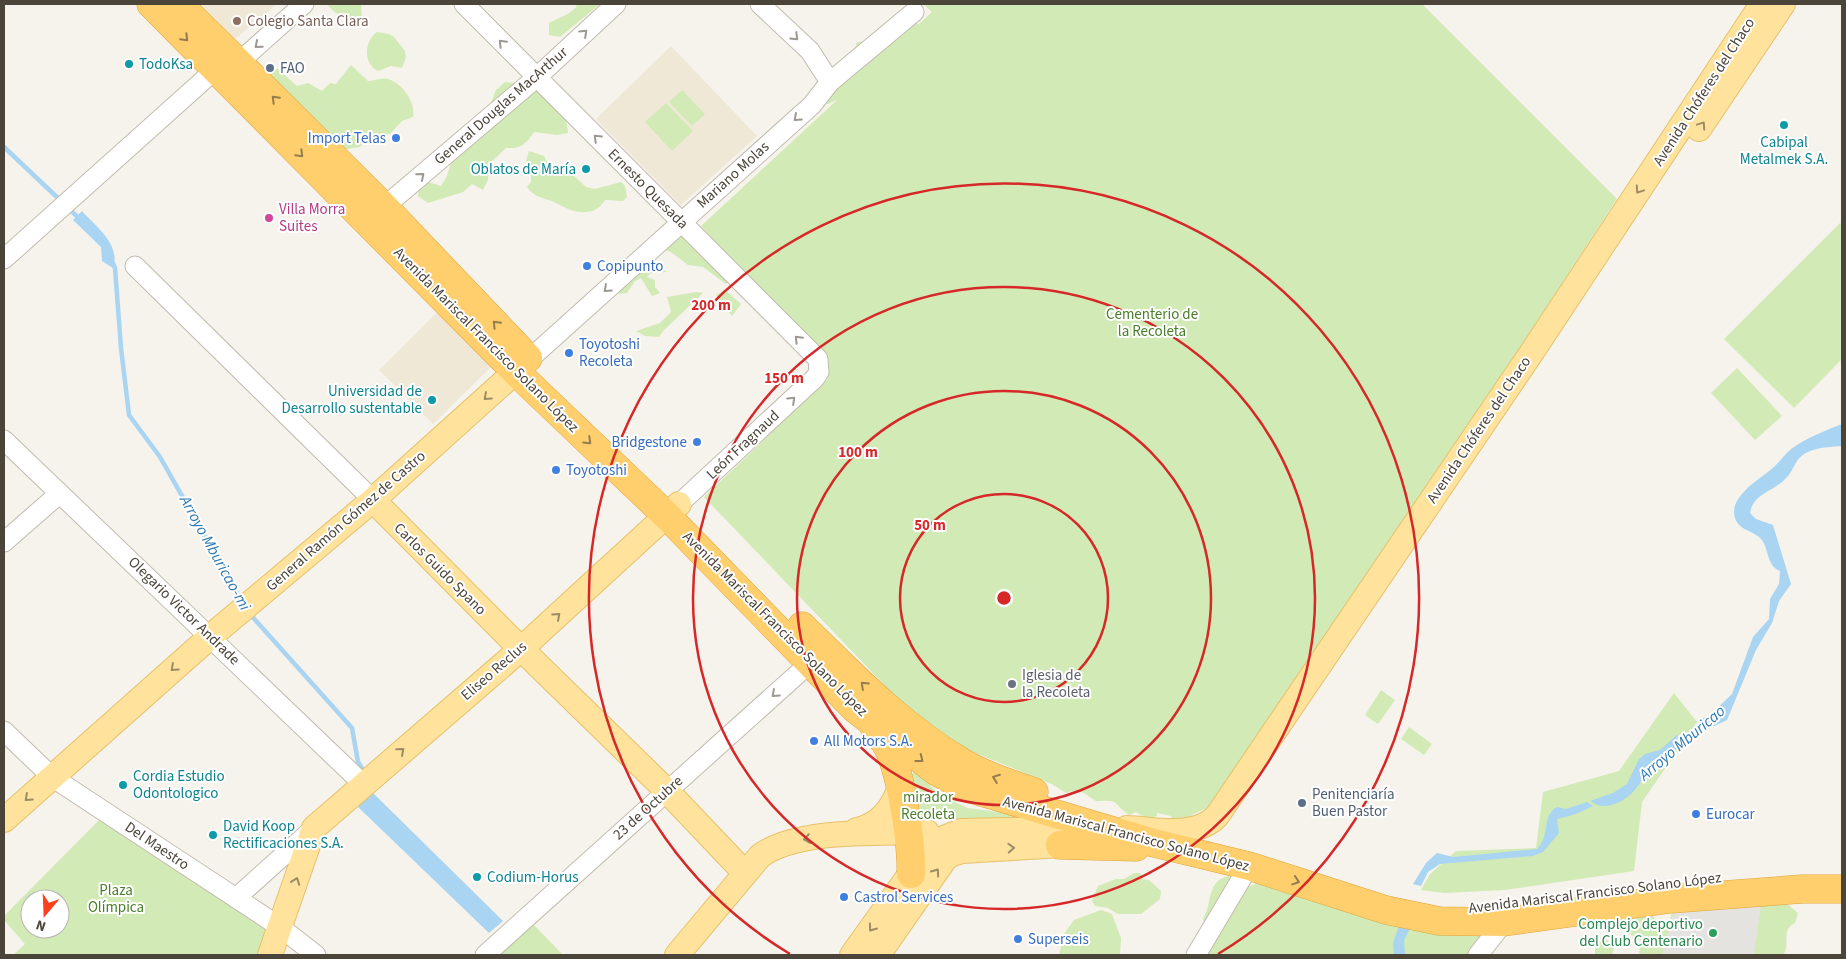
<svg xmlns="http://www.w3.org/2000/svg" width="1846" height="959" font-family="'Source Sans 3',sans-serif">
<rect width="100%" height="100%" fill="#f6f3ec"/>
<!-- education -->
<g fill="#efe8d6">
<polygon points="201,4 277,4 235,39"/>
<polygon points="671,46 757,136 681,205 596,119"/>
<polygon points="438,311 492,366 433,424 379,370"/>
</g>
<!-- green -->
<g fill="#d2eab5" fill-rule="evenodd">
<path d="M 327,4 L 361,4 L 362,21 C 349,22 334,14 327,4 Z"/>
<path d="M 574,4 L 600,4 L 560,37 L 549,35 L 549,23 C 559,17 569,16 577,6 Z"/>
<path d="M 923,4 L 1422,4 L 1617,199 L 1521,346 L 1212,804 C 1199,814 1191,812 1180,825 L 1175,825 L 1171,816 L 1157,813 L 1157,816 L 1148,819 L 1136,812 L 1129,815 C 1111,802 1121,800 1096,801 C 1084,794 1082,787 1066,793 L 1052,784 L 968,750 L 905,706 L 893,694 L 704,497 L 828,379 L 827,366 L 711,247 L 712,238 L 701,226 L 837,100 L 828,104 L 821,102 L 852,59 L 857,42 L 876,41 L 914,15 L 918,25 L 932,12 Z"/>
<path d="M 377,32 L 389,34 L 394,37 L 405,51 L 406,57 L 402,68 L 391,66 L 378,71 C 363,64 364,41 377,32 Z"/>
<path d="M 351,65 L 368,81 C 373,81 383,77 388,79 C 402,83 416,102 413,117 L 402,121 L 390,134 L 372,134 L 360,147 L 342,150 L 260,73 L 265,69 L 278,69 L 297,86 L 308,83 L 322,91 L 330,83 L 336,84 Z"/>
<path d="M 505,82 C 532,84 568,104 568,133 L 557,135 L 534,132 C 526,144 521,149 506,148 L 489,164 L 488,180 L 483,190 L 472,184 L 463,192 L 428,203 L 418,196 L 419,184 L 429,182 L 441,186 L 447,176 L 454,153 L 483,122 L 496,90 Z"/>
<polygon points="682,90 705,114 692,126 669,102"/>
<polygon points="666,103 693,131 672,151 645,122"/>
<path d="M 529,151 L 544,156 L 549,167 L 553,171 L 570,172 L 586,187 L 595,189 L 621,182 L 625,186 L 627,197 L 623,201 L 605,200 C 594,219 572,212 558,204 C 547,198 534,198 527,187 L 531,182 L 531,176 L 526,173 L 526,161 Z"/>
<polygon points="690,223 730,280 726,284 703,267 688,265 671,252 655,247"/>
<polygon points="1840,223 1842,225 1842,359 1794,408 1724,339"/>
<polygon points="648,254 653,264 667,272 651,273 647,277 655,280 655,287 660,293 652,296 641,278 635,281 627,293 620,294 609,288 607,280 622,258 634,259"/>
<polygon points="725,290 741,304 732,316 716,295"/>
<polygon points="696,292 703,293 664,330 659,337 645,336 636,331 660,323 671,312 667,297"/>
<polygon points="1737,368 1782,416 1755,440 1711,393"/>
<polygon points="1381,690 1395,700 1378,724 1365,715"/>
<polygon points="1674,693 1697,722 1642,802 1634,871 1505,890 1444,893 1421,890 1430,874 1456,851 1536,848 1543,792 1619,771"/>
<polygon points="1409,727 1432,744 1424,755 1401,739"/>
<polygon points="915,772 943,797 968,808 1034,817 923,821 918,818 909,775"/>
<path d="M 99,820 L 266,930 L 267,934 L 260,955 L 13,955 L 25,944 L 4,920 L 4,916 ZM 30,899 L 60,899 L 60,929 L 30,929 Z"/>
<polygon points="1134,873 1140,873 1143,879 1149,880 1161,891 1160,899 1141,914 1118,914 1108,908 1095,906 1092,901 1098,886 1116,879 1124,879"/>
<path d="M 1229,876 L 1250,886 L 1254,885 L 1260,876 L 1466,923 L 1484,937 L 1470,955 L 1193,955 L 1208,930 L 1203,919 C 1213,902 1206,881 1229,876 Z"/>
<path d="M 1785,902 L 1798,913 L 1795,923 C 1780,929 1791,945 1783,955 L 1643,955 L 1639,953 L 1641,941 L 1628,933 L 1619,919 L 1651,914 L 1657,921 L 1668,926 L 1672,912 Z"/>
<polygon points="1101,910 1112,914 1121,938 1120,955 1059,955 1064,934 1074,920"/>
<polygon points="533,924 563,955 498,955"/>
<polygon points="1605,939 1612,943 1614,948 1612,955 1595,955 1595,945"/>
</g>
<!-- parking -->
<polygon fill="#e5e3e0" points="1761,906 1754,955 1662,955 1674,912"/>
<!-- water -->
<g fill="#a9d4f2">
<path d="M 82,211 C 96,227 121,244 113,268 L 102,261 L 101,247 L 73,220 Z"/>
<path d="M 1842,424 L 1842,446 C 1830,447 1815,447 1804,454 C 1795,460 1794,469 1788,476 C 1775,492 1754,492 1750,513 L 1756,519 L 1773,525 L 1791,584 L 1779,601 L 1772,623 L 1756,650 L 1727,720 L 1695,735 L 1699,720 L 1711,714 L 1732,694 L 1753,637 L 1769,619 L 1770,599 L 1779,584 L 1780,571 C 1765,565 1770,546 1759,537 C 1751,530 1739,530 1735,518 C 1728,496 1762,478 1775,466 C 1782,459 1787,451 1797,445 C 1811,436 1827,430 1842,424 Z"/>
<path d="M 1678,734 L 1675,750 C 1666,753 1657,756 1651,763 C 1645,770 1643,780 1637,787 C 1627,801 1605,813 1590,801 L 1613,793 L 1627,784 L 1639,759 L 1645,754 L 1660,750 Z"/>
<polygon points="373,793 503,921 489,933 357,806"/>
<path d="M 1587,802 L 1593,806 L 1576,814 L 1557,819 L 1559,833 L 1543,852 L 1533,856 L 1440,864 L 1428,872 L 1421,886 L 1413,884 L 1426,863 L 1437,853 L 1453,857 L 1537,849 C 1551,835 1541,816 1557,807 L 1566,809 Z"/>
<polygon points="1399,926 1410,928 1404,941 1405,955 1394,955 1393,943"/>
</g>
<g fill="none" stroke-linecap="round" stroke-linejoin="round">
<!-- stream -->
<g stroke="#a9d4f2" stroke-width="4.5">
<polyline points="4,147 61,201"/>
<polyline points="68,208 81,220"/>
<polyline points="112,261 115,268 121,348 129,415 160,457 241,600"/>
<polyline points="249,613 352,728 358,762 365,773"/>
<polyline points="1643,775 1701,724"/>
</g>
<defs>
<g id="minor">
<polyline points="464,4 818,359 819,372 815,378 679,504"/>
<polyline points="760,4 810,51 830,82"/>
<polyline points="238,63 304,4"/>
<polyline points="384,207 536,78 616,4"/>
<polyline points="4,259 216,69"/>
<polyline points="135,266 373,500"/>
<polyline points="524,364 812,105 830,82 914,12"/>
<polyline points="4,440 363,784"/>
<polyline points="4,542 59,494"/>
<polyline points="4,731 52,777 280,927 316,955"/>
<polyline points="236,898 314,828"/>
<polyline points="485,955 811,662"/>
<polyline points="1196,955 1249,866"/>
<polyline points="1478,955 1504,922"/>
</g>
<g id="major">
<polyline points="1699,129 1783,4"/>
<polyline points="373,500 510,638 667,791 745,873"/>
<polyline points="4,820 211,636 373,500 524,364"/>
<path d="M 1127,828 C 1155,829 1195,839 1217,816 L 1532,352 L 1762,4"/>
<path d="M 857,830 C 880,825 893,809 900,786"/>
<polyline points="270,955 314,828 521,649 679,504"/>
<path d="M 677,955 L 760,856 C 799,828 879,834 927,832"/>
<polyline points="852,955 926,852 939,840 961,831 1091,828"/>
<polyline points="878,955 945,859 952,854 962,851 1064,845"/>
</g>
<g id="highway">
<polyline points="151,4 515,371 668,517 854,708 937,772 965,787 1150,842 1249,866 1386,910 1439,921 1504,922 1670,899 1802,889 1842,889"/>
<polyline points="179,4 384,207 528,358"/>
<path d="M 802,626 C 851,674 901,726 960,761 C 983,775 1009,783 1034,792"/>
<path d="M 875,731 C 879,736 885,741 887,746 C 901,771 912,845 911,874"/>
<polyline points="1060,845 1136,847"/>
</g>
</defs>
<!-- minor casing -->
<use href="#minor" stroke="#c2bbae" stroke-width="21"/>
<!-- major casing -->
<use href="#major" stroke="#e6c16a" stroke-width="26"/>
<!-- highway casing -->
<use href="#highway" stroke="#e0a43c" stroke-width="29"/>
<!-- minor -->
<use href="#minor" stroke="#fff" stroke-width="19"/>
<!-- major -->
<use href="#major" stroke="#ffe39c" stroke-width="24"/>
<!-- highway -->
<use href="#highway" stroke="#ffcf6e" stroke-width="28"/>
</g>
<!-- one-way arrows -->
<defs><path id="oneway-chevron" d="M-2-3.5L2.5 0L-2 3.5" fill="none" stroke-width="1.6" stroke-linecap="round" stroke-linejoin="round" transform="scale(1.25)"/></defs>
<g stroke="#9c9892">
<use href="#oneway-chevron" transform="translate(584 33) rotate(-43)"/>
<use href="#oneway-chevron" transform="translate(795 37) rotate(44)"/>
<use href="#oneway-chevron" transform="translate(502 43) rotate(-134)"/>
<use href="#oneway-chevron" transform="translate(258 45) rotate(139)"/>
<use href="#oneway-chevron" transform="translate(797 118) rotate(138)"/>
<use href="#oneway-chevron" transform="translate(597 138) rotate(-136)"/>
<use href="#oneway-chevron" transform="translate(421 176) rotate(-40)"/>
<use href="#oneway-chevron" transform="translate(607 289) rotate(138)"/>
<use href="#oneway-chevron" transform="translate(798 339) rotate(-134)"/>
<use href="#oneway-chevron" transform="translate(792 400) rotate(-43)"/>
<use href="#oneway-chevron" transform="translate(775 694) rotate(138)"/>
</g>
<g stroke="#937c4e">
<use href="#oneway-chevron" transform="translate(185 38) rotate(45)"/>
<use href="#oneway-chevron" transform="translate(275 99) rotate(-135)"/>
<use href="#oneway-chevron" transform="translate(300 154) rotate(45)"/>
<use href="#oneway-chevron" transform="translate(496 324) rotate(-134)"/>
<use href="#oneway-chevron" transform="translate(588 441) rotate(44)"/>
<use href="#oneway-chevron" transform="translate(864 685) rotate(-137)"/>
<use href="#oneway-chevron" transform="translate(920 759) rotate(38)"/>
<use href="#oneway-chevron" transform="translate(996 778) rotate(-159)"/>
<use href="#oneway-chevron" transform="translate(1296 881) rotate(18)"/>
</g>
<g stroke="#9c8c66">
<use href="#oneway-chevron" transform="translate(1702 125) rotate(-56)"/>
<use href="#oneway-chevron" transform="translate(1639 190) rotate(124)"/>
<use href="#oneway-chevron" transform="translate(487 397) rotate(138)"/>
<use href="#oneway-chevron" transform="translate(557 616) rotate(-42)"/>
<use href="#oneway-chevron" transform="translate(174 668) rotate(138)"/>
<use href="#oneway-chevron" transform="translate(401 751) rotate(-41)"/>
<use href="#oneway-chevron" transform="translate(28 798) rotate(138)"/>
<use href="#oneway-chevron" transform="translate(807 839) rotate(171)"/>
<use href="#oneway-chevron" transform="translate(1011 848) rotate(-3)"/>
<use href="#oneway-chevron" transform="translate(936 872) rotate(-55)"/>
<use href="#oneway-chevron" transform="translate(296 881) rotate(-70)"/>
<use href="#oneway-chevron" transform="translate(872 928) rotate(126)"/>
</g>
<!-- distance rings -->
<g fill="none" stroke="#d62828" stroke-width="2.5">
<circle cx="1004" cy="598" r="104"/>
<circle cx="1004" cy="598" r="207"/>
<circle cx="1004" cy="598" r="311"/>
<path d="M790 954A415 415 0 1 1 1218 954"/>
</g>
<!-- markers -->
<circle fill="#8d6e63" stroke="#fff" stroke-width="2" cx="237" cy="21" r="5"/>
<g fill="#0f9aa8" stroke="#fff" stroke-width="2">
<circle cx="129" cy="64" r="5"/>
<circle cx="1784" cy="125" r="5"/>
<circle cx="586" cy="169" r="5"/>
<circle cx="432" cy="400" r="5"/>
<circle cx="123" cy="785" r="5"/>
<circle cx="213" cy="835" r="5"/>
<circle cx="477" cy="877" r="5"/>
</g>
<g fill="#5c6f8a" stroke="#fff" stroke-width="2">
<circle cx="270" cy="68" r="5"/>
<circle cx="1302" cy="803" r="5"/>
</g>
<g fill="#3f7fe0" stroke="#fff" stroke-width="2">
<circle cx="396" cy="138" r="5"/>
<circle cx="587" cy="266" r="5"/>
<circle cx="569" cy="353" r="5"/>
<circle cx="697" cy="442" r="5"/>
<circle cx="556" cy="470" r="5"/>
<circle cx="814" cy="741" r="5"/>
<circle cx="1696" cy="814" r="5"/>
<circle cx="844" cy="897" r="5"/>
<circle cx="1018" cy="939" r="5"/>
</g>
<circle fill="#d1479c" stroke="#fff" stroke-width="2" cx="269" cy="218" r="5"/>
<circle fill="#6b7280" stroke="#fff" stroke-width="2" cx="1012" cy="684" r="5"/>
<circle fill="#2e9e5b" stroke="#fff" stroke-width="2" cx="1713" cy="933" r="5"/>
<g text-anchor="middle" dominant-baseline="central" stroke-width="4" stroke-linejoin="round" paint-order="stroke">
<!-- education labels -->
<g font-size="15" fill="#785e54" stroke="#fff" text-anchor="start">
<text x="247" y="21">Colegio Santa Clara</text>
</g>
<!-- culture labels -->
<g font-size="15" fill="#0d838f" stroke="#fff" text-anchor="start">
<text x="139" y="64">TodoKsa</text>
<text x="1784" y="142" text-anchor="middle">Cabipal<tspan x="1784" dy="17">Metalmek S.A.</tspan></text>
<text x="576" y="169" text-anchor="end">Oblatos de María</text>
<text x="422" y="391" text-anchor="end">Universidad de<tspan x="422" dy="17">Desarrollo sustentable</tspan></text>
<text x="133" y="776">Cordia Estudio<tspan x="133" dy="17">Odontologico</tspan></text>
<text x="223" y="826">David Koop<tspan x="223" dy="17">Rectificaciones S.A.</tspan></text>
<text x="487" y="877">Codium-Horus</text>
</g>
<!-- service labels -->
<g font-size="15" fill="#4e5e75" stroke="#fff" text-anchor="start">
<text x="280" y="68">FAO</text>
<text x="1312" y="794">Penitenciaría<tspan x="1312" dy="17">Buen Pastor</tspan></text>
</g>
<!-- street labels -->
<g font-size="15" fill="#4b4439" stroke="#fff">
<text transform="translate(1704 92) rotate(-57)">Avenida Chóferes del Chaco</text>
<text transform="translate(501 106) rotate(-41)">General Douglas MacArthur</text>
<text transform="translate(733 175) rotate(-42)">Mariano Molas</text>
<text transform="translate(648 189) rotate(45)">Ernesto Quesada</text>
<text transform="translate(486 340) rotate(45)">Avenida Mariscal Francisco Solano López</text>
<text transform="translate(1479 430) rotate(-56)">Avenida Chóferes del Chaco</text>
<text transform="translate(743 445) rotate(-43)">León Fragnaud</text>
<text transform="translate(346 521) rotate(-41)">General Ramón Gómez de Castro</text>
<text transform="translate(440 569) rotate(45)">Carlos Guido Spano</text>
<text transform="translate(184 611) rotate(44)">Olegario Victor Andrade</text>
<text transform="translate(775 624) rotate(45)">Avenida Mariscal Francisco Solano López</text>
<text transform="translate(494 671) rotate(-41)">Eliseo Reclus</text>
<text transform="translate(648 808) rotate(-42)">23 de Octubre</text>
<text transform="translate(1126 834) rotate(15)">Avenida Mariscal Francisco Solano López</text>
<text transform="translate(157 846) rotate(34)">Del Maestro</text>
<text transform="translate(1595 893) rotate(-7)">Avenida Mariscal Francisco Solano López</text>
</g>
<!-- shop labels -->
<g font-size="15" fill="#366cbe" stroke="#fff" text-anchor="start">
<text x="386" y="138" text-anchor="end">Import Telas</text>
<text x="597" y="266">Copipunto</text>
<text x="579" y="344">Toyotoshi<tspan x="579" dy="17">Recoleta</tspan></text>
<text x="687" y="442" text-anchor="end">Bridgestone</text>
<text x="566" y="470">Toyotoshi</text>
<text x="824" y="741">All Motors S.A.</text>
<text x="1706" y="814">Eurocar</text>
<text x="854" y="897">Castrol Services</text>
<text x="1028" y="939">Superseis</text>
</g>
<!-- hotel labels -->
<g font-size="15" fill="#b23c85" stroke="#fff" text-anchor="start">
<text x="279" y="209">Villa Morra<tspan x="279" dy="17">Suites</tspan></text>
</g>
<!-- park labels -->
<g font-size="15" fill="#4a7f2a" stroke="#fff">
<text x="1152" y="314">Cementerio de<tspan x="1152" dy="17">la Recoleta</tspan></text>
<text x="928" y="797">mirador<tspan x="928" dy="17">Recoleta</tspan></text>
<text x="116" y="890">Plaza<tspan x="116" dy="17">Olímpica</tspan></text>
</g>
<!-- worship labels -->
<g font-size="15" fill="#5b616d" stroke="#fff" text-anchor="start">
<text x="1022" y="675">Iglesia de<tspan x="1022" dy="17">la Recoleta</tspan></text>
</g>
<!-- leisure labels -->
<g font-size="15" fill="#27864d" stroke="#fff" text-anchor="end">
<text x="1703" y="924">Complejo deportivo<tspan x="1703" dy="17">del Club Centenario</tspan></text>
</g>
<!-- water labels -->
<g font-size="16" font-style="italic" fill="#2e7ab2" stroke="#fff">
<text transform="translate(215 553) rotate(61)">Arroyo Mburicao-mi</text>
<text transform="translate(1682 743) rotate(-40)">Arroyo Mburicao</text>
</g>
</g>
<circle cx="1004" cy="598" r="8" fill="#d62828" stroke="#fff" stroke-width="2.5"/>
<g font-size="15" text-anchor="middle" font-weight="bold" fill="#d62828" stroke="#fff" stroke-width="4" stroke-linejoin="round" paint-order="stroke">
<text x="711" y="310">200 m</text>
<text x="784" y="383">150 m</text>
<text x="858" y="457">100 m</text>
<text x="930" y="530">50 m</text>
</g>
<!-- border -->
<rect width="1846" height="959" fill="none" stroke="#4b4439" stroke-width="10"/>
<!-- north arrow -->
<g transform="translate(45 914) rotate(199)"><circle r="24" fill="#ffffff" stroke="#b7b4b0"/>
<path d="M0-4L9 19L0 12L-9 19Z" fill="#fc3f1d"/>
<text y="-8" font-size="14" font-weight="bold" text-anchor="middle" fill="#4b4439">N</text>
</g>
</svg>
